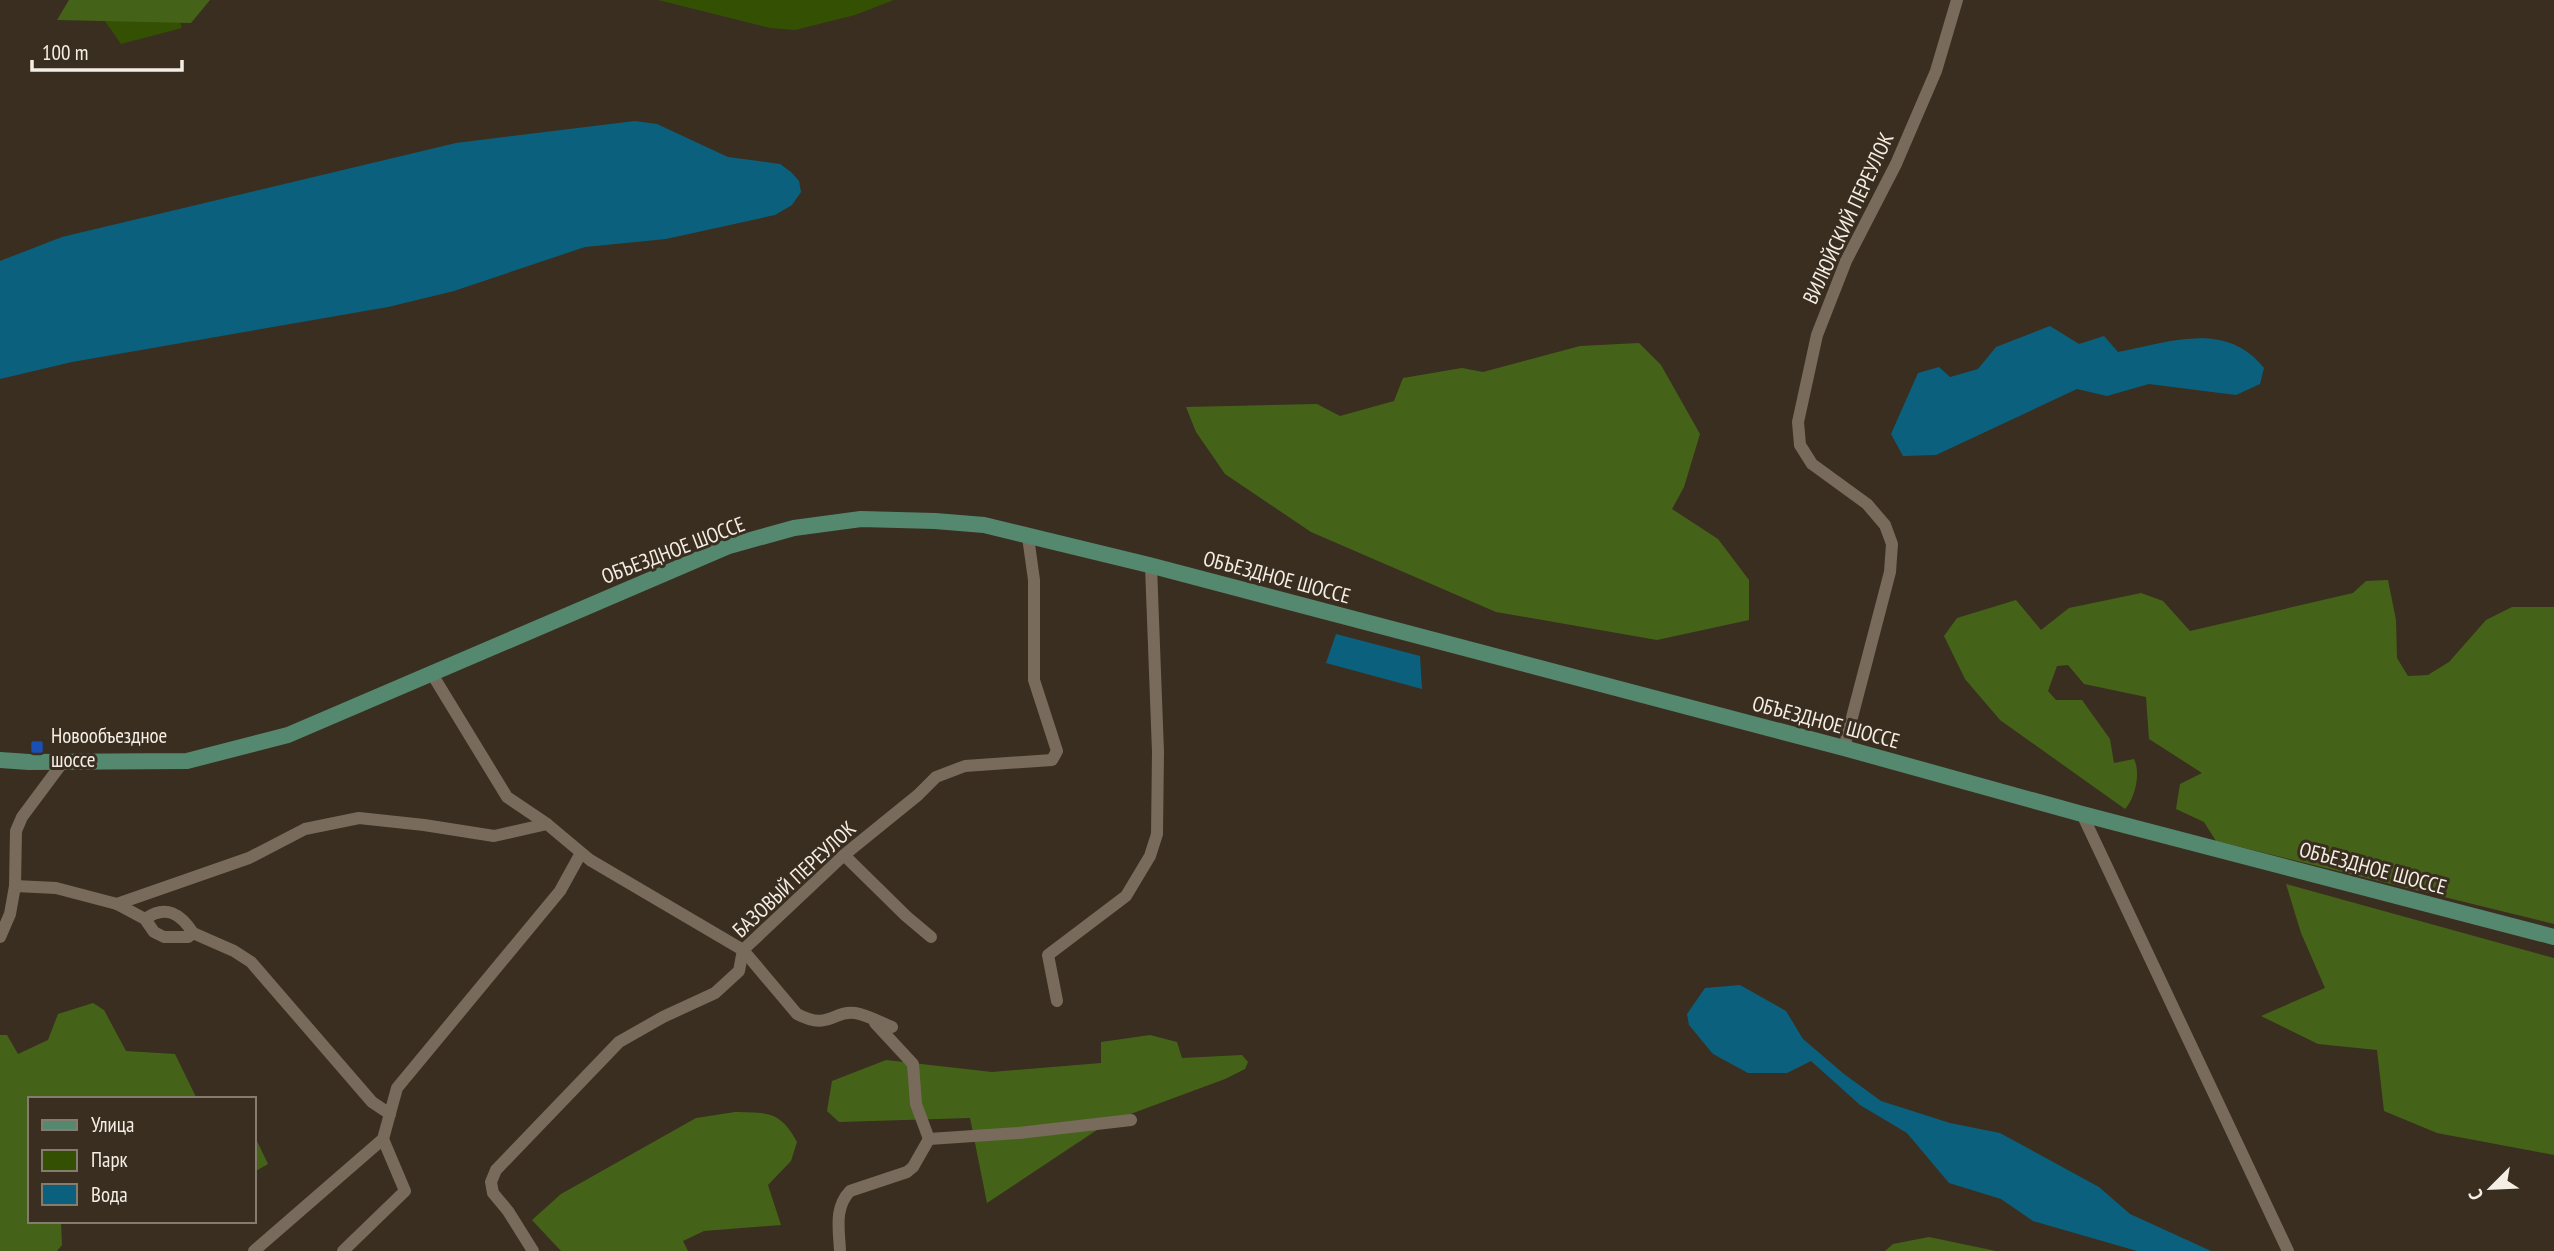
<svg xmlns="http://www.w3.org/2000/svg" width="2554" height="1251" font-family="'PT Sans Narrow',sans-serif">
<rect width="100%" height="100%" fill="#3a2e20"/>
<!-- green -->
<g fill="#345002">
<polygon points="90,0 172,0 182,28 121,44"/>
<polygon points="658,0 894,0 855,15 795,30 770,28"/>
</g>
<!-- forest -->
<g fill="#456318">
<polygon points="69,0 210,0 191,23 57,20"/>
<polygon points="1639,343 1661,365 1700,434 1684,487 1672,509 1718,539 1749,580 1749,620 1657,640 1496,612 1311,532 1225,474 1196,432 1186,407 1317,404 1340,416 1394,401 1403,378 1462,368 1483,372 1580,346"/>
<path d="M 2388,580 L 2396,620 L 2397,658 L 2408,676 L 2428,675 L 2449,662 L 2486,620 L 2512,607 L 2554,607 L 2554,924 L 2216,841 L 2204,822 L 2176,809 L 2180,784 L 2202,773 L 2149,739 L 2146,697 L 2084,684 L 2068,665 L 2057,666 L 2048,691 L 2056,700 L 2082,700 L 2110,739 L 2114,763 L 2134,759 C 2141,773 2135,799 2125,809 L 2000,720 L 1965,679 L 1944,636 L 1957,618 L 2016,600 L 2041,630 L 2069,608 L 2141,593 L 2163,601 L 2190,631 L 2353,593 L 2366,581 Z"/>
<polygon points="2286,884 2554,958 2554,1155 2437,1133 2384,1111 2377,1050 2318,1044 2261,1016 2325,988 2301,933"/>
<polygon points="93,1003 104,1010 126,1051 175,1054 197,1099 30,1099 30,1221 61,1221 62,1245 57,1251 0,1251 0,1035 7,1035 18,1054 48,1040 58,1014"/>
<polygon points="1150,1035 1177,1042 1182,1058 1242,1055 1248,1062 1245,1069 1225,1079 1109,1122 987,1203 970,1118 839,1122 827,1111 832,1081 886,1060 992,1072 1101,1063 1101,1042"/>
<path d="M 735,1112 C 767,1113 780,1110 797,1142 L 791,1161 L 768,1185 L 781,1225 L 704,1231 L 683,1241 L 688,1251 L 561,1251 L 532,1220 L 561,1194 L 696,1118 Z"/>
<polygon points="254,1135 268,1164 254,1172"/>
<polygon points="1929,1237 1996,1251 1885,1251 1893,1244"/>
</g>
<!-- water -->
<g fill="#0b617d">
<polygon points="635,121 657,124 728,157 780,164 791,172 799,181 801,192 792,205 775,215 666,239 585,247 454,291 388,307 72,362 0,379 0,261 62,237 456,143"/>
<path d="M 2050,326 L 2079,344 L 2104,336 L 2118,352 C 2169,342 2226,320 2264,368 L 2260,384 L 2236,395 L 2149,384 L 2107,396 L 2077,389 L 1936,455 L 1903,456 L 1891,434 L 1918,373 L 1939,367 L 1950,377 L 1978,369 L 1996,347 Z"/>
<polygon points="1336,634 1420,656 1422,689 1326,663"/>
<polygon points="1740,985 1786,1011 1803,1039 1844,1074 1881,1101 1950,1123 2000,1133 2099,1187 2130,1214 2211,1251 2137,1251 2033,1221 2001,1199 1949,1183 1907,1133 1860,1105 1811,1061 1787,1073 1748,1073 1713,1054 1689,1025 1687,1014 1705,988"/>
</g>
<g fill="none" stroke-linecap="round" stroke-linejoin="round">
<!-- minor -->
<g stroke="#786b5c" stroke-width="12">
<path d="M 432,674 L 507,797 L 547,824 L 590,860 L 743,950 L 797,1014 C 829,1031 833,1010 855,1013 C 867,1015 880,1022 892,1027"/>
<polyline points="1844,748 1890,572 1892,544 1885,525 1867,504 1812,464 1800,445 1798,422 1817,335 1846,261 1896,164 1936,71 1957,0"/>
<polyline points="2082,814 2288,1251"/>
<polyline points="844,855 906,916 931,937"/>
<polyline points="15,886 56,888 117,904 145,919 154,932 164,937 188,937 193,933 234,951 251,962 372,1102 390,1114"/>
<polyline points="117,904 249,858 305,829 359,818 424,825 494,836 547,824"/>
<path d="M 145,919 C 166,904 181,914 193,933"/>
<polyline points="0,937 10,914 15,886 16,831 22,817 63,762"/>
<polyline points="1057,1001 1048,955 1126,896 1150,856 1157,834 1158,752 1151,566"/>
<polyline points="875,1023 913,1064 916,1104 929,1139 1019,1133 1131,1120"/>
<polyline points="254,1251 383,1139 397,1088 560,891 581,853"/>
<polyline points="343,1251 405,1191 383,1139"/>
<polyline points="533,1251 508,1211 493,1193 491,1182 496,1170 619,1042 663,1017 715,993 739,971 743,950 844,855 918,795 936,777 965,766 1052,760 1057,751 1034,680 1034,580 1028,537"/>
<path d="M 840,1251 C 839,1229 834,1208 850,1191 L 907,1172 L 913,1167 L 929,1139"/>
</g>
<!-- major -->
<polyline stroke="#55896f" stroke-width="16" points="0,760 29,762 187,761 288,735 729,546 794,528 861,519 935,521 984,525 1149,565 1844,748 2082,814 2554,937"/>
</g>
<!-- markers -->
<rect fill="#1a4fb4" stroke="#3a2e20" stroke-width="2.5" x="30" y="740" width="14" height="14" rx="3.5"/>
<g text-anchor="middle" dominant-baseline="central" stroke-width="6" stroke-linejoin="round" paint-order="stroke">
<!-- street labels -->
<g font-size="21" fill="#f5eee5" stroke="#3a2e20">
<text transform="translate(1848 218) rotate(-65)">ВИЛЮЙСКИЙ ПЕРЕУЛОК</text>
<text transform="translate(673 550) rotate(-21)">ОБЪЕЗДНОЕ ШОССЕ</text>
<text transform="translate(1277 577) rotate(15)">ОБЪЕЗДНОЕ ШОССЕ</text>
<text transform="translate(1826 722) rotate(15)">ОБЪЕЗДНОЕ ШОССЕ</text>
<text transform="translate(2373 868) rotate(15)">ОБЪЕЗДНОЕ ШОССЕ</text>
<text transform="translate(794 879) rotate(-43)">БАЗОВЫЙ ПЕРЕУЛОК</text>
</g>
<!-- poi labels -->
<g font-size="21" fill="#f5eee5" stroke="#3a2e20" text-anchor="start">
<text x="51" y="735">Новообъездное<tspan x="51" dy="24">шоссе</tspan></text>
</g>
</g>
<!-- legend -->
<rect x="28" y="1097" width="228" height="126" fill="#3a2e20" stroke="#857b6f" stroke-width="2"/>
<rect x="42" y="1120" width="35" height="10" fill="#55896f" stroke="#857b6f" stroke-width="2"/>
<text x="91" y="1132" font-size="21" fill="#f5eee5">Улица</text>
<rect x="42" y="1150" width="35" height="21" fill="#345002" stroke="#857b6f" stroke-width="2"/>
<text x="91" y="1167" font-size="21" fill="#f5eee5">Парк</text>
<rect x="42" y="1184" width="35" height="21" fill="#0b617d" stroke="#857b6f" stroke-width="2"/>
<text x="91" y="1202" font-size="21" fill="#f5eee5">Вода</text>
<!-- north arrow -->
<g transform="translate(2491 1188) rotate(246)" stroke="#3a2e20" stroke-width="5" paint-order="stroke">
<path d="M0-5L12 26L0 18L-12 26Z" fill="#f5eee5"/>
<text y="-10" font-size="19" font-weight="bold" text-anchor="middle" fill="#f5eee5">С</text>
</g>
<!-- scale -->
<path d="M32 60v10h150v-10" fill="none" stroke="#f5eee5" stroke-width="3.5"/>
<text x="42" y="60" font-size="21" fill="#f5eee5" stroke="#3a2e20" stroke-width="5" paint-order="stroke">100 m</text>
</svg>
